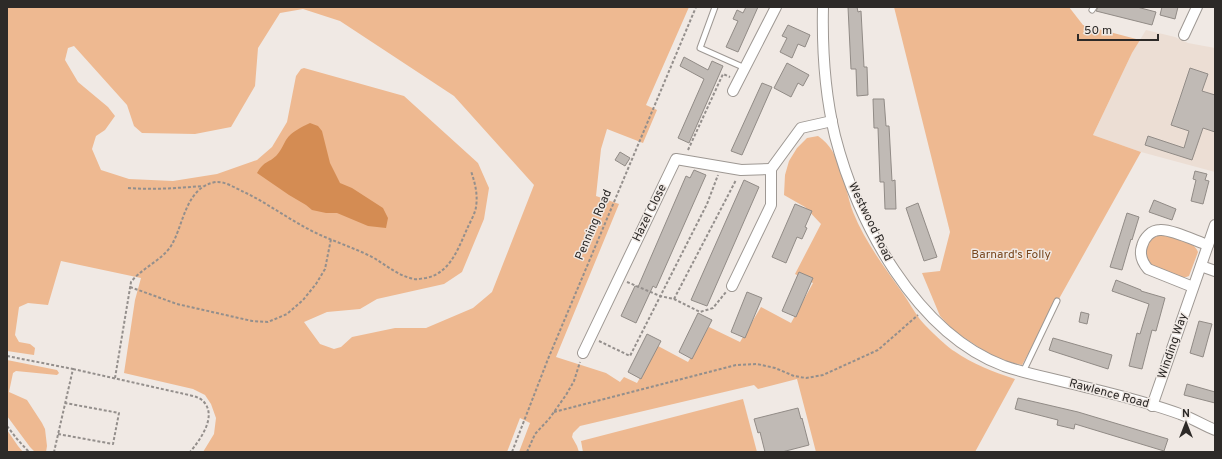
<svg xmlns="http://www.w3.org/2000/svg" width="1222" height="459" font-family="Overpass,sans-serif">
<rect width="100%" height="100%" fill="#f0e9e4"/>
<!-- built -->
<polygon fill="#ecded4" points="1146,30 1175,37 1188,43 1215,48 1215,172 1141,152 1093,135 1132,53"/>
<!-- green -->
<g fill="#eeb991" fill-rule="evenodd">
<path d="M 7,7 L 689,7 L 646,105 L 657,110 L 643,143 L 607,129 L 601,149 L 596,196 L 619,204 L 556,357 L 606,373 L 620,382 L 624,377 L 637,383 L 658,346 L 688,362 L 709,327 L 740,342 L 761,307 L 791,323 L 813,283 L 795,274 L 821,224 L 805,207 L 784,195 L 785,175 L 789,161 L 797,148 L 807,138 L 818,136 C 842,152 844,187 853,212 C 865,242 885,268 904,295 C 909,302 913,310 919,318 C 924,325 946,346 954,351 C 973,364 993,372 1015,379 L 975,452 L 816,452 L 797,379 L 758,389 L 754,385 L 580,426 L 573,433 L 572,437 L 577,446 L 579,452 L 519,452 L 530,423 L 520,418 L 507,452 L 203,452 L 214,434 L 216,418 L 211,404 L 205,395 L 193,389 L 124,373 L 135,300 L 141,278 L 61,261 L 48,305 L 28,303 L 19,307 L 15,335 L 19,342 L 30,344 L 35,348 L 34,355 L 7,351 ZM 303,9 L 340,21 L 454,96 L 534,185 L 492,292 L 473,308 L 426,328 L 395,328 L 352,337 L 341,347 L 334,349 L 320,344 L 304,322 L 327,312 L 360,309 L 377,299 L 444,284 L 462,272 L 484,219 L 489,188 L 478,163 L 404,96 L 304,68 L 301,69 L 296,76 L 287,122 L 272,147 L 257,160 L 217,174 L 173,181 L 129,179 L 101,170 L 92,149 L 96,136 L 105,130 L 115,116 L 108,107 L 78,82 L 65,60 L 68,48 L 74,46 L 127,105 L 134,126 L 142,133 L 195,134 L 231,127 L 255,86 L 258,48 L 280,13 Z"/>
<polygon points="894,7 1069,7 1083,25 1140,40 1132,53 1093,135 1141,152 1022,365 1009,362 989,354 954,331 940,316 922,273 940,271 950,232"/>
<path d="M 1163,234 C 1174,238 1194,240 1198,252 L 1189,276 C 1187,277 1186,277 1183,277 C 1177,277 1155,268 1151,264 C 1138,251 1149,237 1163,234 Z"/>
<polygon points="7,360 57,370 59,373 57,375 16,371 13,373 9,392 27,400 42,423 45,429 47,446 46,452 35,452 30,447 7,416"/>
<polygon points="743,399 757,452 583,452 581,441"/>
<polygon points="7,430 18,446 23,452 7,452"/>
</g>
<!-- water -->
<path fill="#d48c53" d="M 310,123 L 318,126 L 322,131 L 330,163 L 340,183 L 352,188 L 383,208 L 388,218 L 386,228 L 368,226 L 337,213 L 326,213 L 312,210 L 306,205 L 289,195 L 257,173 C 265,160 267,164 276,156 C 281,151 283,145 286,140 C 292,131 302,127 310,123 Z"/>
<!-- building -->
<g fill="#c0bab5" stroke="#918b86">
<polygon points="746,7 758,7 738,52 726,47 738,21 733,19 737,10 743,13"/>
<polygon points="848,7 857,7 858,12 861,11 864,67 867,67 868,95 857,96 856,69 851,69"/>
<polygon points="1098,7 1137,7 1156,12 1152,25 1096,11"/>
<polygon points="1162,7 1178,7 1175,19 1160,15"/>
<polygon points="788,25 810,35 805,47 798,44 792,58 780,52 787,38 782,36"/>
<polygon points="684,57 708,70 712,61 723,66 689,143 678,138 704,79 680,66"/>
<polygon points="787,63 809,75 803,86 798,83 791,97 774,88"/>
<polygon points="1190,68 1208,74 1202,91 1215,95 1215,132 1203,128 1192,160 1145,145 1148,136 1184,148 1189,131 1171,125"/>
<polygon points="762,83 772,87 742,155 731,151"/>
<polygon points="873,99 884,99 886,126 889,126 892,181 895,180 896,209 885,209 884,182 880,182 878,128 874,128"/>
<polygon points="620,152 630,158 625,166 615,160"/>
<polygon points="694,170 706,175 656,288 653,286 636,323 621,316 635,286 638,287 686,176 690,178"/>
<polygon points="1195,171 1207,174 1205,180 1209,181 1203,204 1191,201 1196,180 1193,179"/>
<polygon points="744,180 759,187 707,306 691,300"/>
<polygon points="1154,200 1176,209 1172,220 1149,212"/>
<polygon points="918,203 937,257 924,261 906,208"/>
<polygon points="795,204 812,211 805,227 807,228 802,239 797,237 786,263 772,257"/>
<polygon points="1127,213 1139,217 1132,240 1131,239 1122,270 1110,267"/>
<polygon points="799,272 813,278 796,317 782,311"/>
<polygon points="1116,280 1141,290 1141,291 1165,298 1156,331 1152,330 1142,369 1129,366 1137,333 1140,334 1149,304 1112,291"/>
<polygon points="747,292 762,298 745,338 731,332"/>
<polygon points="1081,312 1089,314 1087,324 1079,322"/>
<polygon points="698,313 712,320 692,359 679,352"/>
<polygon points="1199,321 1212,324 1203,357 1190,353"/>
<polygon points="647,334 661,341 641,379 628,372"/>
<polygon points="1053,338 1112,355 1108,369 1049,350"/>
<polygon points="1187,384 1215,392 1215,403 1184,395"/>
<polygon points="1018,398 1078,412 1168,439 1164,451 1075,424 1074,429 1057,425 1058,420 1015,409"/>
<polygon points="798,408 801,419 802,418 809,445 782,452 765,452 760,432 758,433 754,419"/>
</g>
<g fill="none" stroke-linecap="round" stroke-linejoin="round">
<defs>
<g id="lane">
<polyline points="715,7 700,48 745,68"/>
<polyline points="1092,10 1094,7"/>
<polyline points="1023,372 1057,301"/>
</g>
<g id="street">
<path d="M 823,7 C 822,50 825,94 835,136 C 857,222 916,333 1004,366 C 1027,374 1050,378 1073,384 C 1109,393 1145,401 1180,414 C 1192,418 1203,425 1215,430"/>
<polyline points="1184,35 1197,7"/>
<polyline points="733,91 776,7"/>
<polyline points="1201,266 1215,271"/>
<polyline points="732,286 771,205 771,169 801,128 832,121"/>
<path d="M 1193,287 L 1148,269 C 1142,262 1139,255 1142,246 C 1144,238 1151,230 1160,230 C 1171,229 1196,241 1208,245"/>
<polyline points="583,353 676,159 741,170 771,169"/>
<polyline points="1152,406 1215,225"/>
</g>
</defs>
<!-- lane casing -->
<use href="#lane" stroke="#9e9893" stroke-width="7"/>
<!-- street casing -->
<use href="#street" stroke="#9e9893" stroke-width="12"/>
<!-- path -->
<g stroke="#948f8c" stroke-width="2" stroke-dasharray="3 2" stroke-linecap="butt">
<polyline points="688,150 723,74 730,77"/>
<path d="M 128,188 C 153,190 178,188 203,186"/>
<polyline points="627,282 660,296 674,299 700,312 713,308 726,292"/>
<polyline points="130,287 177,304 252,321 268,322 287,314 303,300 316,284 325,269 331,239"/>
<polyline points="674,299 736,180"/>
<polyline points="599,341 630,356 707,204 718,175"/>
<polyline points="7,356 73,369 54,452"/>
<path d="M 73,369 L 180,393 C 188,395 199,396 204,402 C 217,417 200,440 190,452"/>
<path d="M 115,378 L 131,282 C 142,268 162,260 171,246 C 184,225 185,187 216,182 C 225,181 237,189 244,192 C 269,204 291,221 316,233 C 335,242 355,248 374,258 C 387,266 399,276 414,279 C 418,280 422,278 426,278 C 450,273 458,249 467,229 C 470,222 475,214 476,207 C 478,194 475,183 471,171"/>
<polyline points="554,412 736,365 757,364 775,368 794,376 806,378 823,375 878,350 918,315"/>
<polyline points="7,426 17,439 29,452"/>
<polyline points="58,434 113,444 119,413 65,403"/>
<polyline points="512,452 548,359 696,7"/>
<polyline points="527,452 535,434 549,419 566,395 574,381 580,362"/>
</g>
<!-- lane -->
<use href="#lane" stroke="#fff" stroke-width="5"/>
<!-- street -->
<use href="#street" stroke="#fff" stroke-width="10"/>
</g>
<g text-anchor="middle" dominant-baseline="central" stroke-width="3" stroke-linejoin="round" paint-order="stroke">
<!-- street labels -->
<g font-size="12" fill="#2d2a28" stroke="#f0e9e4">
<text transform="translate(650 213) rotate(-64)">Hazel Close</text>
<text transform="translate(870 222) rotate(64)">Westwood Road</text>
<text transform="translate(594 225) rotate(-67)">Penning Road</text>
<text transform="translate(1173 346) rotate(-71)">Winding Way</text>
<text transform="translate(1109 394) rotate(15)">Rawlence Road</text>
</g>
<!-- park labels -->
<g font-size="12" fill="#78471e" stroke="#f0e9e4">
<text x="1011" y="255">Barnard's Folly</text>
</g>
</g>
<!-- border -->
<rect width="1222" height="459" fill="none" stroke="#2d2a28" stroke-width="16"/>
<!-- north arrow -->
<g transform="translate(1186 423)" stroke="#f0e9e4" stroke-width="3" paint-order="stroke">
<path d="M0-3L7 15L0 10L-7 15Z" fill="#2d2a28"/>
<text y="-6" font-size="11" font-weight="bold" text-anchor="middle" fill="#2d2a28">N</text>
</g>
<!-- scale -->
<path d="M1078 34v6h80v-6" fill="none" stroke="#2d2a28" stroke-width="2"/>
<text x="1084" y="34" font-size="12" fill="#2d2a28" stroke="#f0e9e4" stroke-width="3" paint-order="stroke">50 m</text>
</svg>
